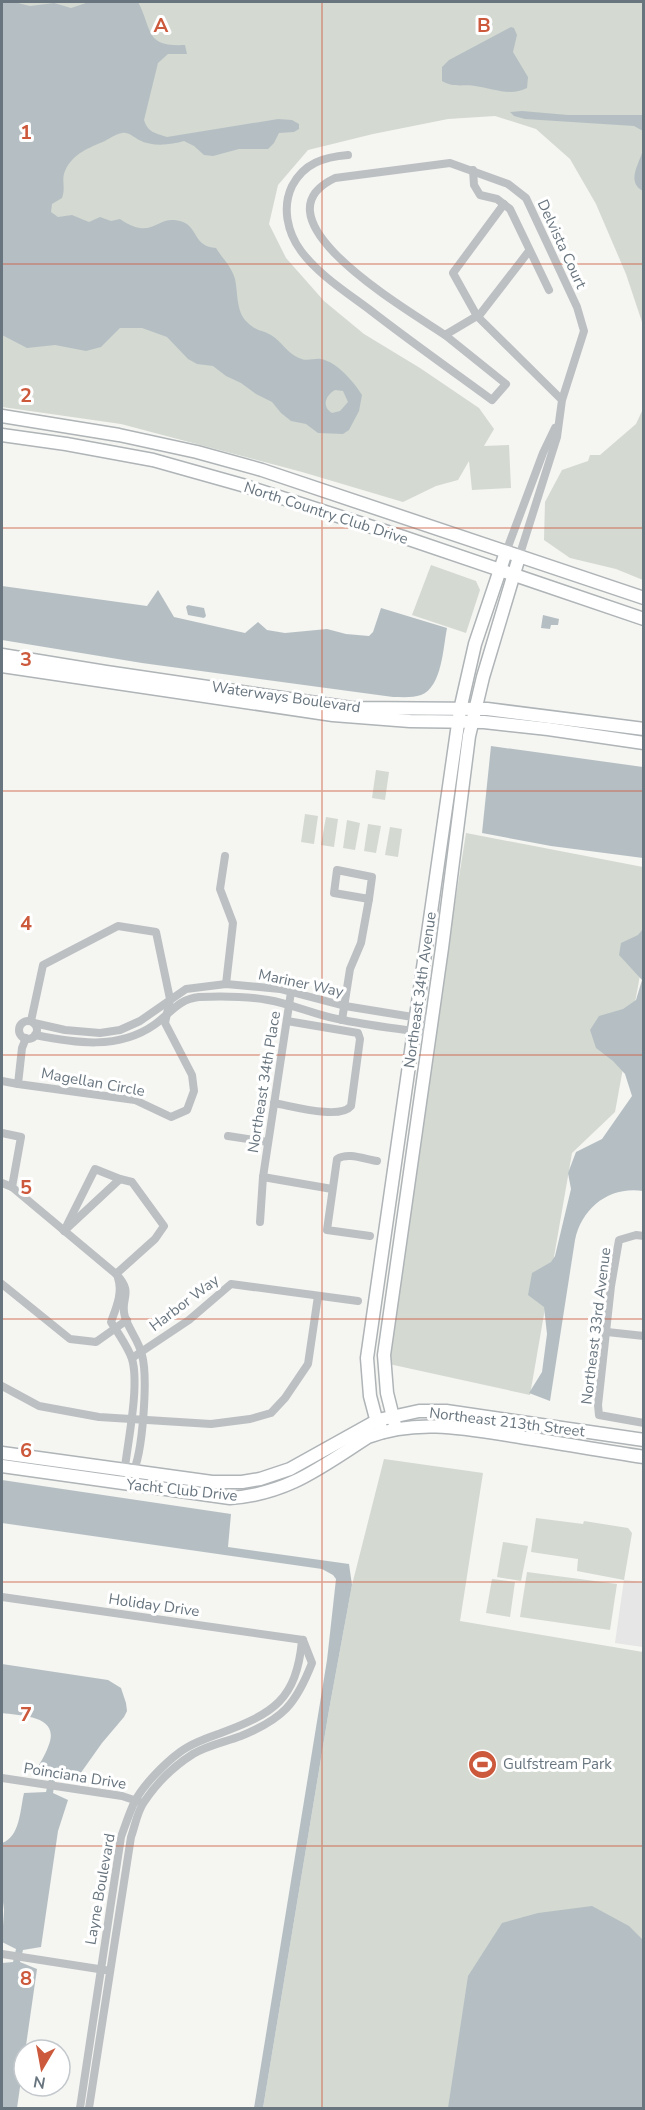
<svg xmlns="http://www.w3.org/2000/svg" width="645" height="2110" font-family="'Nunito Sans',sans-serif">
<rect width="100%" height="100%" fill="#f5f5f2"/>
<!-- built -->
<polygon fill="#e5e6e5" points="624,1580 643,1582 643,1647 615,1643"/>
<!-- green -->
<g fill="#d4d9d2">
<polygon points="2,2 643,2 643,325 626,274 596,204 570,159 536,129 495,116 448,119 373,134 308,150 278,185 269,224 286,258 324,301 364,334 420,368 479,408 494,429 484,446 509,445 511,488 472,490 469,461 458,480 436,486 403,502 302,472 121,424 2,407"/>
<polygon points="643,409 643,580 616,569 570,558 544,540 545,502 562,470 588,461 590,455 600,455 636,424"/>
<polygon points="431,565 476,581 480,590 466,633 412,615"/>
<polygon points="376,770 389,772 385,800 372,798"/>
<polygon points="305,814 318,816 314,844 301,842"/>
<polygon points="326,817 338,819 334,847 321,845"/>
<polygon points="347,820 360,823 355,850 343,848"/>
<polygon points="368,824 381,826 376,853 364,851"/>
<polygon points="390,827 402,829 398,857 385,855"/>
<polygon points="466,833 643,867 643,959 615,1112 572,1153 530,1395 389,1364 386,1339"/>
<polygon points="384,1459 483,1473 460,1621 643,1652 643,2108 263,2108 329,1710 352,1585"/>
<polygon points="536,1518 583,1524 584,1521 628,1528 632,1533 624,1580 577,1571 578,1559 531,1552"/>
<polygon points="503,1542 528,1546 521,1581 497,1577"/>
<polygon points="527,1572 617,1584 610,1630 520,1617"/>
<polygon points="492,1579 515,1582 510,1617 486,1613"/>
</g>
<!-- water -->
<g fill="#b5bfc3" fill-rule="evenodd">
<path d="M 2,2 L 14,2 L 30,6 L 54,3 L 71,8 L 89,2 L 138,2 C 153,30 144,47 185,45 L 187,54 L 168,54 L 158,63 L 144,120 C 148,133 156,133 167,137 L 278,119 L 292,120 L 299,124 L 299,129 L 294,132 L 279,133 L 274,143 L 268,149 L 239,149 L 213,156 L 204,155 L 194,146 L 184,141 C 171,145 152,147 139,140 C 133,137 129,132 122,133 C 116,134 110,138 105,141 C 89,148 73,153 65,171 C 61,180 66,188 62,198 L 52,204 L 51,212 L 58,217 L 72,215 L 89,222 L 100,217 L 111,221 L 120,219 C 155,243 155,212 183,222 C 198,228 194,247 216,248 C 222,258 232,267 235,279 C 238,292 236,312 247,322 C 257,332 261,329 271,335 C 281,341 288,354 299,358 C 307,362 313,358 321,359 C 337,362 354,382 362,395 L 359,411 L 349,430 L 343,434 L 318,433 L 306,424 L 291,421 L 281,413 L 272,402 L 256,394 L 241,383 L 226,376 L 213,366 L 197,364 L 188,359 L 167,337 L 142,328 L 120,328 L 101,347 L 86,351 L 55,345 L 27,348 L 2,335 ZM 335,390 L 343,391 L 348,402 L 340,411 L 332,413 C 321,406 326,395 335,390 Z"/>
<path d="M 511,27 L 514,28 L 517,35 L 513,52 L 528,77 L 527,88 C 510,97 492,88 475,86 C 463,84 453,88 442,81 L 442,67 L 449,60 Z"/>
<polygon points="522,111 568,115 643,115 643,136 643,131 634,126 525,119 514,116 510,112"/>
<path d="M 643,150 L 643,191 C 626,182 639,164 643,150 Z"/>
<path d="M 2,586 L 147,606 L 158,590 L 174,617 L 245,633 L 258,622 L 267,630 L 285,633 L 327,629 L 346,634 L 369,636 L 373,632 L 381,608 L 447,628 C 443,648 442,687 421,695 C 413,698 402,697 393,697 L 142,663 L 2,640 Z"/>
<polygon points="188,605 204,608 206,616 204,618 188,615 186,607"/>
<polygon points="543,615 559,619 558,625 551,625 550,629 541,628"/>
<polygon points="491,746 643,767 643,858 551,846 482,833"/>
<path d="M 643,929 L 643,1191 C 610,1186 582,1207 575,1240 L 550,1401 L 529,1393 L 542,1372 L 547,1334 L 544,1307 L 528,1295 L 532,1273 L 551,1262 L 555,1256 L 571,1189 L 568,1173 L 576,1152 L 602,1139 L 632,1096 L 625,1074 L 613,1061 L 596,1048 L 590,1030 L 599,1016 L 623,1009 L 636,1000 L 642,980 L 619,955 L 621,943 L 638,935 Z"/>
<polygon points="2,1480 231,1514 228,1547 349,1564 352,1585 329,1710 263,2108 254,2108 327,1660 336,1579 333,1575 322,1569 2,1523"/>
<path d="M 2,1664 L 108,1680 L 121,1688 L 126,1703 L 127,1711 L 124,1717 L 102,1743 L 80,1774 L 70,1779 L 55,1780 L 53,1793 L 68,1800 L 58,1831 L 41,1947 L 23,1950 L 20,1962 L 37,1969 L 17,2108 L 2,2108 L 2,1963 L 13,1962 L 16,1949 L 2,1942 L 4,1910 L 2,1894 L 2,1843 C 20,1837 20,1810 24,1793 L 46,1792 L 49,1779 L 35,1772 C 39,1764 45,1756 48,1747 C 62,1715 21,1716 2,1713 Z"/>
<polygon points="592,1906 629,1926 643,1940 643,2108 448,2108 468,1976 502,1923 538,1913"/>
</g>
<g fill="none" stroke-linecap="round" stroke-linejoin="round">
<defs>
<g id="secondary">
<polyline points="2,416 119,435 197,452 262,470 644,598"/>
<polyline points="2,435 66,444 153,460 242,485 403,537 644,619"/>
<polyline points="2,655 106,672 351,708 487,709 644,729"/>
<polyline points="2,666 333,715 410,721 484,722 548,729 644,743"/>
<polyline points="396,1429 387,1393 384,1355 442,948 469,736 483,677 519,557"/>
<polyline points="383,1432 375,1415 370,1396 367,1358 460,710 475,644 506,552"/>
<polyline points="2,1453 212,1482 242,1482 260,1479 290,1469 378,1420 419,1411 446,1411 644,1440"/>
<path d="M 2,1466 L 230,1498 C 288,1494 321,1467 368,1437 C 420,1417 473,1430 526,1438 C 565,1444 604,1451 644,1457"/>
</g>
</defs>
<!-- secondary casing -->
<use href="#secondary" stroke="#afb4b7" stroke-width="15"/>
<!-- street -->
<g stroke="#bcc0c3" stroke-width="8">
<path d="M 348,155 C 324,157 304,163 292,186 C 282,207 287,232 301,251 C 319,275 346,292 370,310 C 410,341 451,370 492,400 L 506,384 L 445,335"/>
<polyline points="473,170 474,185 480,195 497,199 510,209 549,290"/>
<polyline points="477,316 453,273 504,204"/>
<polyline points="478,317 529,251"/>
<polyline points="506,552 543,453 555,428"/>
<path d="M 519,557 L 557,437 L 562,400 L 477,316 L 445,335 C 412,312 248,219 335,178 L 450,163 L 508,184 L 526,198 L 577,307 L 584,331 L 562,400"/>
<polyline points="225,856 220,889 233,923 226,984"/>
<polygon points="337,870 372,877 369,899 334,893"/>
<polyline points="342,1020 350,969 361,943 369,899"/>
<circle cx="28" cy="1030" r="9"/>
<polyline points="34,1023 65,1030 100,1033 120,1030 140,1021 186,989 226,984 280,989 345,1006 431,1020"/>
<path d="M 35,1035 C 75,1043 118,1050 154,1025 C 170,1014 178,999 199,997 C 222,996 245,996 268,1000 C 293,1004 317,1016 343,1020 C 371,1026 400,1029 429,1033"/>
<polyline points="26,1038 22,1048 18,1084 135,1100 171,1117 187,1110 194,1091 192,1075 165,1023 170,999 156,932 118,926 43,965 31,1021"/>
<polyline points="2,1081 18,1084"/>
<path d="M 274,1103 C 292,1106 340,1120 351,1106 L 360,1039 L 358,1033 L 287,1021"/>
<polyline points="2,1133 21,1137 12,1187"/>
<polyline points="228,1136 268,1142"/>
<polyline points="263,1177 332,1189"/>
<path d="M 2,1183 L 12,1187 L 116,1274 C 135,1294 119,1298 125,1317 C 129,1330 139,1341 142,1355 C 148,1377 143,1455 132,1474"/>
<polyline points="260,1222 263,1177 291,992"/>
<polyline points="67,1225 95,1169 120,1179"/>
<polyline points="64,1231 120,1179 132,1182 164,1226 155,1239 116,1274"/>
<path d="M 370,1236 L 327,1230 L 337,1159 C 348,1152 364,1159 377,1161"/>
<polyline points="644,1236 636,1235 619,1240 611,1286 598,1405 599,1415 644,1423"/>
<path d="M 118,1278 C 123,1293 116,1308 111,1322 C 118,1333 128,1347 132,1359 C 140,1386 127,1445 124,1475"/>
<polyline points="2,1284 70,1339 96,1342 127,1320"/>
<polyline points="607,1332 644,1336"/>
<polyline points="132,1358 189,1320 231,1284 358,1301"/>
<polyline points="2,1386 39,1406 99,1417 211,1424 250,1419 271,1413 285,1398 308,1364 318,1296"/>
<polyline points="2,1597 303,1640"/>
<polyline points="2,1778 122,1796 140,1802"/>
<polyline points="2,1954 105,1970"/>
<path d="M 80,2108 L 121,1837 C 125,1826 129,1814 134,1803 C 142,1786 165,1763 180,1752 C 192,1743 207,1738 221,1733 C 274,1713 296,1700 302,1641"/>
<path d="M 89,2108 L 131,1837 C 135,1826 137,1812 144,1802 C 156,1784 174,1766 193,1754 C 208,1745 225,1742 241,1736 C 283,1719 296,1704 312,1663 L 303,1640"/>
</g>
<!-- secondary -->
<use href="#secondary" stroke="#fff" stroke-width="12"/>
</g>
<!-- grid -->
<path fill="none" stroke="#cc593b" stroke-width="1.5" stroke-opacity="0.55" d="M 322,2 L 322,2108M 2,264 L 644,264M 2,528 L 644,528M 2,791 L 644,791M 2,1055 L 644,1055M 2,1319 L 644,1319M 2,1582 L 644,1582M 2,1846 L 644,1846"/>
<!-- icons -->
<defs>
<symbol id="stadium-disc" viewBox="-11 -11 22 22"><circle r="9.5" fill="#cc593b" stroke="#fff"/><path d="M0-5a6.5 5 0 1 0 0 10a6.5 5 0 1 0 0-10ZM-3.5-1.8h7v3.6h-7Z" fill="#fff"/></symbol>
</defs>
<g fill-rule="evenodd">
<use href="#stadium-disc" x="466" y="1748" width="33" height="33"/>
</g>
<g text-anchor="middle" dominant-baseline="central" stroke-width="6" stroke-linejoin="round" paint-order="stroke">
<!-- street labels -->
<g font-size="15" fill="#68757f" stroke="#fff">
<text transform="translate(562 244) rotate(65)">Delvista Court</text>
<text transform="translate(326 513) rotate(18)">North Country Club Drive</text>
<text transform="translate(286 697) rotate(8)">Waterways Boulevard</text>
<text transform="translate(301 983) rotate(12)">Mariner Way</text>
<text transform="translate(420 990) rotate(-82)">Northeast 34th Avenue</text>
<text transform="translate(93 1082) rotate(10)">Magellan Circle</text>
<text transform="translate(264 1082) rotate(-81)">Northeast 34th Place</text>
<text transform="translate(184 1303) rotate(-37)">Harbor Way</text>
<text transform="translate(596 1326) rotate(-83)">Northeast 33rd Avenue</text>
<text transform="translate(507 1422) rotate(7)">Northeast 213th Street</text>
<text transform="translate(182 1490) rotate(6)">Yacht Club Drive</text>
<text transform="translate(154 1605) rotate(8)">Holiday Drive</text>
<text transform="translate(75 1776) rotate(9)">Poinciana Drive</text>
<text transform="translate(100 1889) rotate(-80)">Layne Boulevard</text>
</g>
<!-- poi labels -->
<g font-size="15" fill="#68757f" stroke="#fff" text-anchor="start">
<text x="503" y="1764">Gulfstream Park</text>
</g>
</g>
<g font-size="20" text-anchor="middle" font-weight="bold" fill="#cc593b" stroke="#fff" stroke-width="6" stroke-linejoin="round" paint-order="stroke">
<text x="161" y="32">A</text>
<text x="484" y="32">B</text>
<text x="26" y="139">1</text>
<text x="26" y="402">2</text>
<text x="26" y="666">3</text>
<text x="26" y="930">4</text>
<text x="26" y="1194">5</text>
<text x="26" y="1457">6</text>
<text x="26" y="1721">7</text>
<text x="26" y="1985">8</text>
</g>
<!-- border -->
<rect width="645" height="2110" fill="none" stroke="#68757f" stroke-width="6"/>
<!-- north arrow -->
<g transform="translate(42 2068) rotate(190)"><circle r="28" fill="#ffffff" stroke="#c3c8cc" stroke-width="1.5"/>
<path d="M0-4.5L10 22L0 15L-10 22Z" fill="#cc593b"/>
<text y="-9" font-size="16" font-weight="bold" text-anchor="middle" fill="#68757f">N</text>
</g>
</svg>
